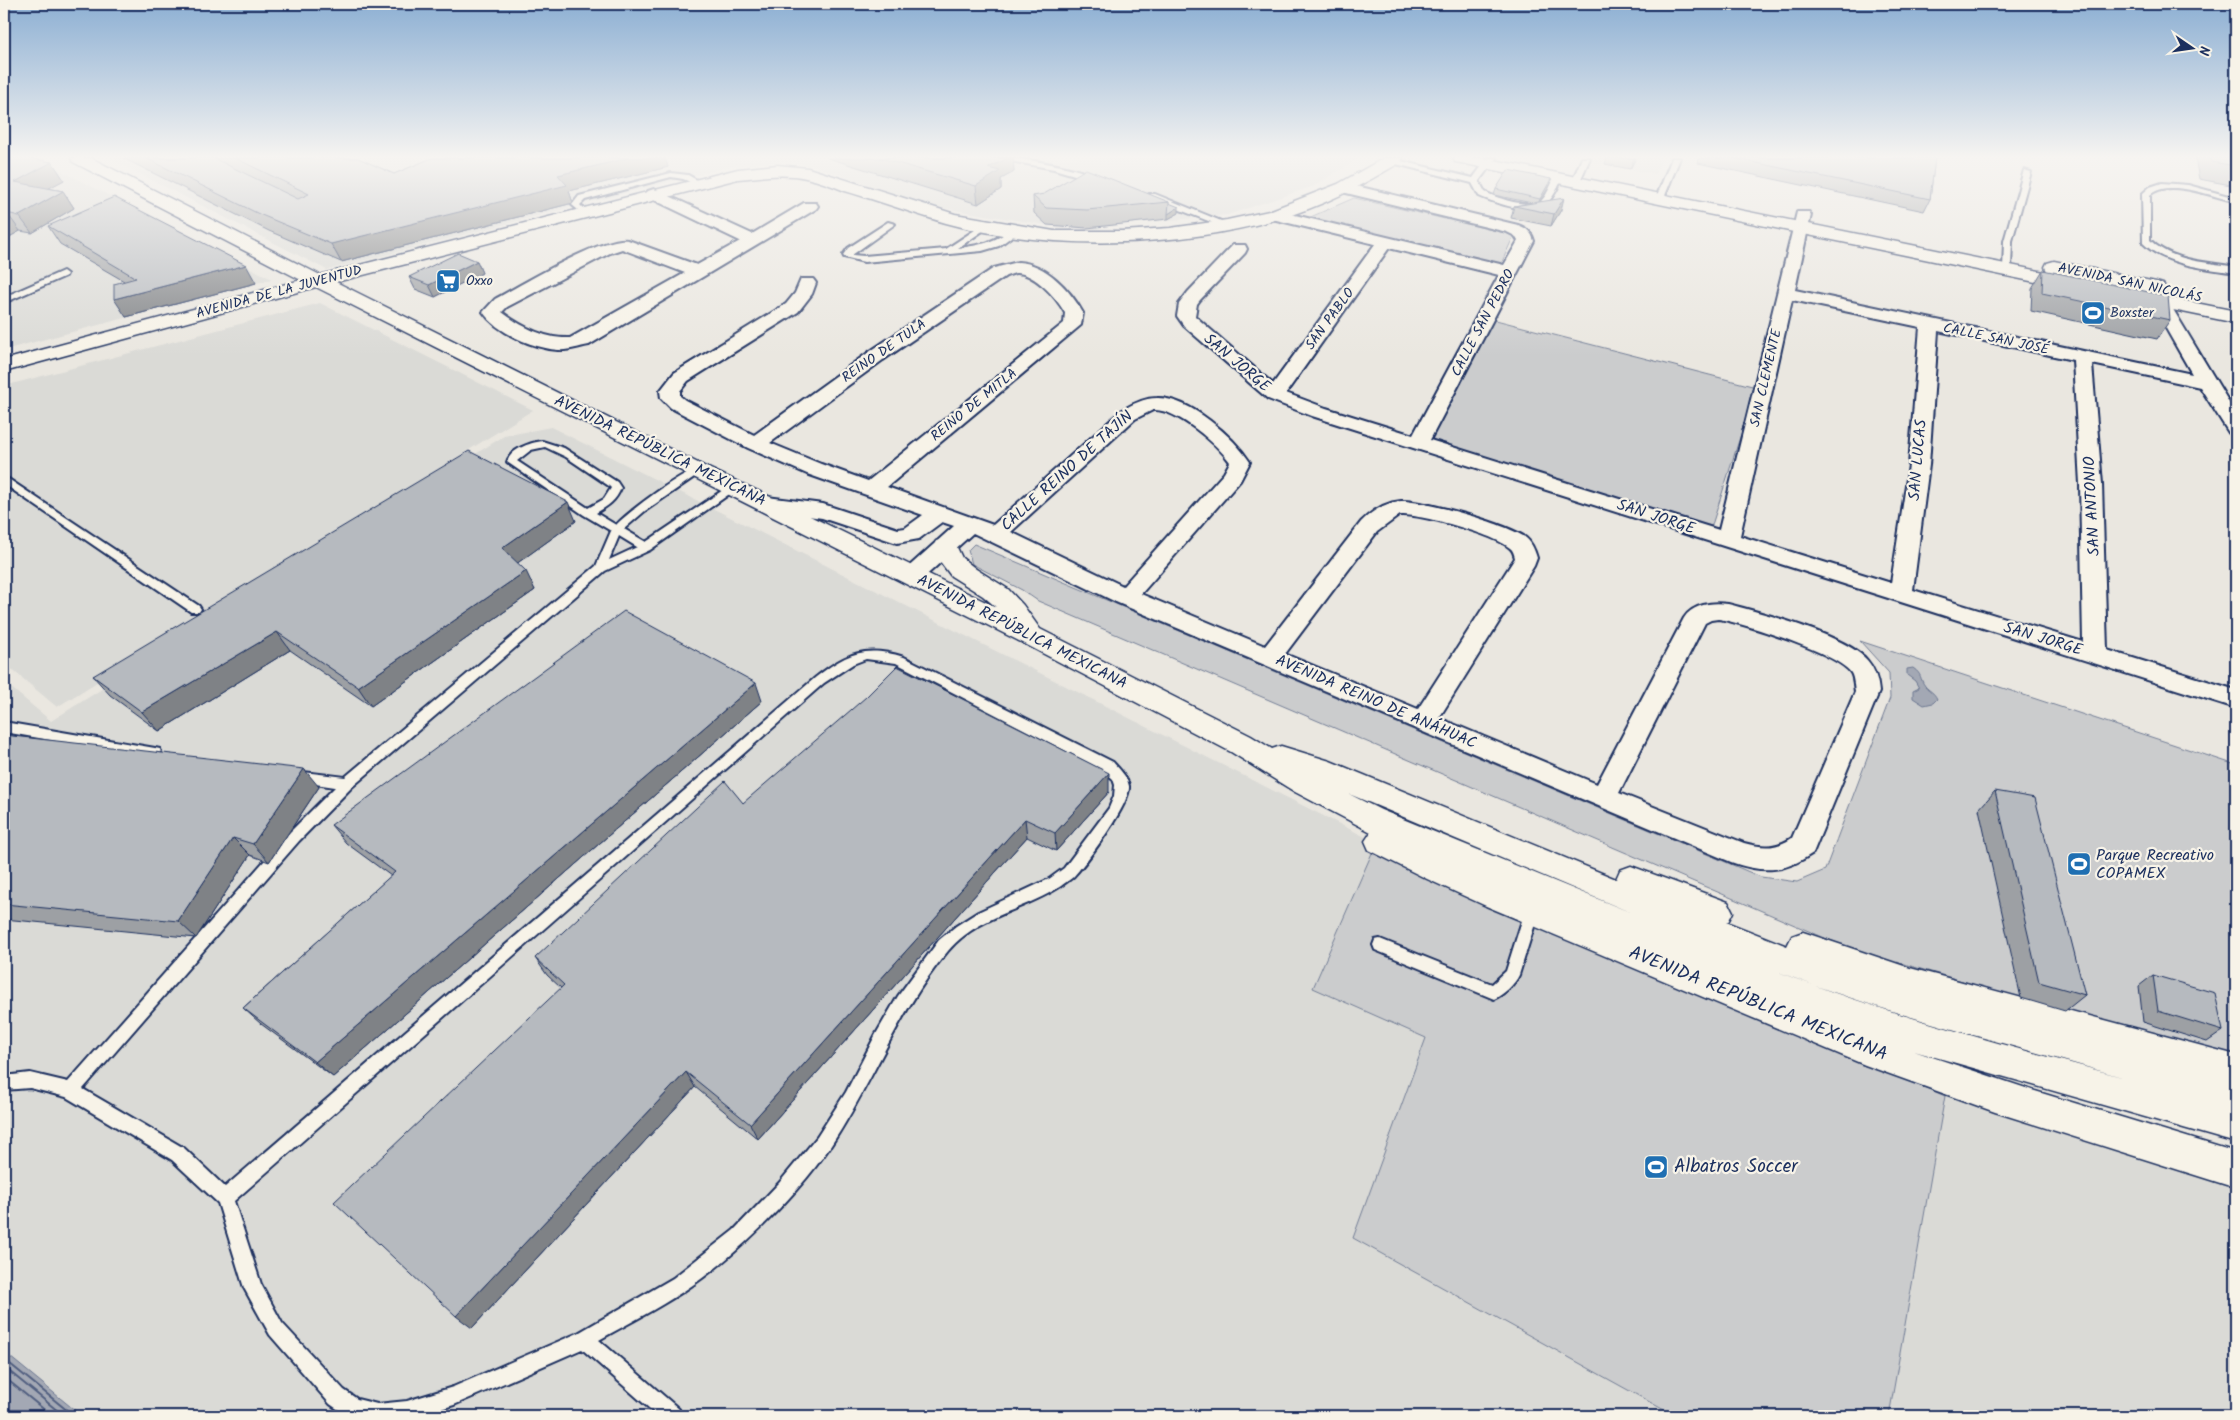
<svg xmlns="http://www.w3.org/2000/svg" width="2240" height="1420" font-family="Kalam,sans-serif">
<rect width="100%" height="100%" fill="#eae7e0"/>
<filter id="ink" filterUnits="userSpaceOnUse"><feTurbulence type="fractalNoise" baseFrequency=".02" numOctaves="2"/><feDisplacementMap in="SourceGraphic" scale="10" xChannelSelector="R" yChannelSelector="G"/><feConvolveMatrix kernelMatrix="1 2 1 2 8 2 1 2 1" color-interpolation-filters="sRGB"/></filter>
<g filter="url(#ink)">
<!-- built -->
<g fill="#dadad6">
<polygon points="4,158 36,158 272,279 4,350"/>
<polygon points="109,158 1360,158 1314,186 1227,215 1087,228 1047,225 930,206 815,166 780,161 732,166 327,270"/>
<polygon points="1572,158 1662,158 1655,174"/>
<polygon points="320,303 533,410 57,707 4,663 4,386"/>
<polygon points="551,427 1411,860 2027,1117 2236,1189 2236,1416 4,1416 4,682 51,721 504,436"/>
</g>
<!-- green -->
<g fill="#cbcccd" stroke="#737e96">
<polygon points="1354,198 1514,235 1501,264 1306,219"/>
<polygon points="1492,319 1756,387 1711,528 1430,442"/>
<polygon points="974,544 1761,877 1797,882 1825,870 1890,698 1889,673 1860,641 2236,765 2236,1061 1897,962 1895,968 1038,601 1022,590 972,564 968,550"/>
<polygon points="1372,853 1945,1096 1889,1416 1675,1416 1353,1238 1426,1038 1313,988"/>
</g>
<!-- water -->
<g fill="#a3a8b4" stroke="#6d7892">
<path d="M 1913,668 C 1923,675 1919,678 1925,686 C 1929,691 1934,692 1937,699 L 1933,703 L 1924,705 L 1913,698 L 1913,691 L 1919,688 L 1915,681 L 1907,675 L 1907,669 Z"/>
<polygon points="4,1352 82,1416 4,1416"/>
</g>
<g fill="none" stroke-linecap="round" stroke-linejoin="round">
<!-- shore -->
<g stroke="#515f80" stroke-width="2">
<polyline points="4,1359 74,1416"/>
<polyline points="4,1367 64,1416"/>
<polyline points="4,1377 52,1416"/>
</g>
<defs>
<g id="lane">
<path d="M 994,158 C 1015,156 1082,167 1099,179 L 1095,181 L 1054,169 Z"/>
<path d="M 1388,158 L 1473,178 L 1488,158 L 1496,158 L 1479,181 L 1485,192 C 1497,198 1530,210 1542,200 C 1548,194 1551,183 1556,176 L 1563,178 C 1558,186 1555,195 1548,202 C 1534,217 1495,203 1479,196 L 1472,183 L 1388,162 Z"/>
<polygon points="1582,158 1590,158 1580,181 1573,183 1572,181"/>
<polygon points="1672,158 1680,158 1664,198 1657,200 1656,198"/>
<polygon points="2024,170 2031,172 2012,241 2011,270 2007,273 2003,270 2004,241"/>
<polygon points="671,173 688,175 702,183 698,185 683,179 671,177 585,200 580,205 587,212 583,214 572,205 579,196"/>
<path d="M 2162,183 L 2188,185 L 2236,198 L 2236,202 C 2214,197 2169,178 2150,195 L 2150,240 C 2172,262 2208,262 2236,267 L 2236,273 C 2206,268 2166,266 2143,243 L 2142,194 L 2150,187 Z"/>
<polygon points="1149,194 1155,194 1231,225 1224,227 1149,198"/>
<path d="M 888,222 L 895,224 L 852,255 L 864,256 L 946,249 L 984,224 L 987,224 L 987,228 L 958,248 C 982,245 992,243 1012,229 L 1019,231 L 999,246 L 982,251 L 864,262 L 844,257 L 843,255 L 848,248 Z"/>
<polygon points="63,271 67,274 66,276 4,303 4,297"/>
<path d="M 542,441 L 564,448 L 617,482 L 621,488 C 616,501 608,506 596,513 L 616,525 C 626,514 688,466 700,469 L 700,473 L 645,511 L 624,529 L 646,542 L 729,486 L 733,485 L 738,488 L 650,550 L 605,571 L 352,787 L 299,841 L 83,1089 L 184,1148 L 225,1187 L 816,677 C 847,653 865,645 904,657 L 1113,762 C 1119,769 1127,776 1129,786 C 1131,803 1087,862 1074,876 C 1071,879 1065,883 1061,886 C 1025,910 977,916 948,951 C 897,1012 873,1083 830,1147 C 796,1197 734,1258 684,1291 C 657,1309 627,1324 599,1340 L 679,1409 L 681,1416 L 658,1416 L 582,1349 L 454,1405 L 417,1416 L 350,1416 L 346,1415 L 330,1404 L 270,1335 L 244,1288 L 218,1203 L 172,1160 L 66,1097 L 30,1088 L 4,1090 L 4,1076 L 30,1073 L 68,1082 L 289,833 L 335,787 L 295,781 L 290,780 L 288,776 L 290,772 L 295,771 L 345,777 L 596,566 L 611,531 L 584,515 L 507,462 C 511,449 529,443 542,441 ZM 545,447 L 566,457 L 609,486 L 611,488 L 604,499 L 588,508 L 517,461 L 531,450 ZM 619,536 L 637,547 L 609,560 ZM 866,659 L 896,663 L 1103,770 L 1113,779 L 1115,785 L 1114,796 L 1109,808 L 1064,868 L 1049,879 L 978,912 L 956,926 L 939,940 L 898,996 L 876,1034 L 846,1092 L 817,1137 L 779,1183 L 734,1230 L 673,1278 L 578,1333 L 453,1387 L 407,1401 L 377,1404 L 357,1399 L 344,1390 L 282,1323 L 261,1284 L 234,1201 L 824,683 L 853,664 Z"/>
<polygon points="4,476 199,606 201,609 199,612 191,612 4,484"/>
<polygon points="4,722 155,748 160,749 161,753 160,757 155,758 4,732"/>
<path d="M 1532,905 L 1537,907 L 1539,911 L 1519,975 C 1515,984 1503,995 1494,999 L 1375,950 L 1373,945 L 1375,940 L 1380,939 L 1492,984 L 1506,971 L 1525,911 L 1527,907 Z"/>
</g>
<g id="street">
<path d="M 1344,183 L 1518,225 C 1527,228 1532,233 1534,241 L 1430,440 L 1719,530 L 1797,212 L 1809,212 L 1811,215 L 1795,290 L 2192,374 L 2144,290 L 2147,286 L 2159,286 L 2236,414 L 2236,435 L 2229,433 L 2200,387 L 2092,364 L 2102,484 L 2107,650 L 2236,690 L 2236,708 L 1312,416 L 1268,399 L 1184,326 L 1177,316 L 1179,304 L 1188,292 L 1233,245 L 1245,245 L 1247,249 L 1245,253 L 1200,300 L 1197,304 L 1195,316 L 1273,384 L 1375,244 L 1268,218 L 1266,215 L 1268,212 L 1274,210 L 1504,265 L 1518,241 L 1515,236 L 1507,232 L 1338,191 L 1336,188 L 1338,185 ZM 1389,248 L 1499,275 L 1413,435 L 1326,408 L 1286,393 ZM 1792,300 L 1920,327 L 1909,465 L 1891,583 L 1740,536 ZM 1938,331 L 2073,360 L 2080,484 L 2083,642 L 1913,590 L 1929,465 Z"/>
<path d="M 654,189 L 752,234 L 804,203 L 816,203 L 818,206 L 816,209 L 589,345 C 578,347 568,351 558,350 C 533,348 497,333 483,312 L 495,299 C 521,285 602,236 628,240 L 697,265 L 740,241 L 648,197 L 646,194 L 648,191 ZM 622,249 L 685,273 L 570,338 C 545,339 522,327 502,312 L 507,307 L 610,253 Z"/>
<path d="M 1018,262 C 1046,263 1071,291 1083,313 L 1081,325 L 887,487 L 993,525 L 1121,411 C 1132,404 1144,398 1157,398 C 1189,397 1234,437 1250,462 L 1240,481 L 1141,594 L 1265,646 L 1361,522 C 1372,511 1386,502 1401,501 C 1422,500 1511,525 1526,538 C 1532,543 1535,551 1537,558 L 1534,566 L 1439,718 L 1597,784 L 1684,618 C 1693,604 1712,602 1728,604 C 1760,612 1847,636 1867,660 C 1875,669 1878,680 1879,692 L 1813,853 C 1784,873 1763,873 1731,862 L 1118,603 L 973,533 L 920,581 L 912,584 L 904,581 L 901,576 L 904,571 L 954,526 L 942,522 L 919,539 L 897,543 L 822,518 L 759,509 L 756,504 L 759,499 L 767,497 L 823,504 L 898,529 L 905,528 L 923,515 L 807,474 L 748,448 L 671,408 L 661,398 L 660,391 L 674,373 L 786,304 L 795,293 L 801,279 L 813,279 L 816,283 L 812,294 L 798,312 L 688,381 L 680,391 L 680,396 L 685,400 L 754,435 L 869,352 L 994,268 ZM 1015,273 C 1034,272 1056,297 1065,313 L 1064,323 L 868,481 L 821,464 L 770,443 L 883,360 L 1006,276 ZM 1153,410 C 1176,408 1217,444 1230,462 L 1224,473 L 1123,586 L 1011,532 L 1135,419 ZM 1400,515 C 1420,514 1494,534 1510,548 C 1513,550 1514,554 1515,558 L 1418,709 L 1285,654 L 1377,532 ZM 1718,619 C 1741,622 1839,654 1851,673 C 1854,678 1854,686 1855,692 L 1792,838 C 1776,849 1763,848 1744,843 L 1619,793 L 1705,623 L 1711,620 Z"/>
</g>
<g id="secondary">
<path d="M 71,158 L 91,158 L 320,275 L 738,169 L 777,165 L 808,168 L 955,214 L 1054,231 L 1122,231 L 1170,228 L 1227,220 L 1269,211 L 1338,184 L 1384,158 L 1403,158 L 1401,162 C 1362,185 1322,207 1278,219 C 1178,248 1047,251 946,223 C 912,213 879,201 845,191 C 833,186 819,181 806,178 C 783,173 761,177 738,179 L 336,282 L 704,466 L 775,499 L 996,607 L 983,596 L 951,576 L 936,556 L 933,547 L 936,541 L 945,539 L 954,541 L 962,558 L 976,569 L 1008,589 L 1023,605 L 1040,629 L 1251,736 L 1272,749 L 1281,746 L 1330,761 L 1616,879 L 1620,870 L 1631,866 L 1728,902 L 1733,912 L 1728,922 L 1726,922 L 1787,946 L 1792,936 L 1803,932 L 1910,968 L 2236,1055 L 2236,1143 L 1914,1051 L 2035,1091 L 2236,1152 L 2236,1188 L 1995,1112 L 1865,1065 L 1486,906 L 1427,879 L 1369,850 L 1365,841 L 1371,832 L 1295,792 L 1231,752 L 1023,643 L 316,287 L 4,372 L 4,360 L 301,280 L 73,162 ZM 1349,794 L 1632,913 L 1381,810 ZM 1773,970 C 1888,1015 2007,1043 2125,1078 C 2006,1045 1888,1015 1773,970 Z"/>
<polygon points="1453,158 1484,158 2074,278 2081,280 2084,284 2081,288 2074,290 1461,163 1455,162"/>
<polygon points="2054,261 2156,282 2163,284 2166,288 2163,292 2156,294 2047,271 2045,267 2047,263"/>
<polygon points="2131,290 2236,311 2236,323 2124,300 2121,296 2124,292"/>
</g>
</defs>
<!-- lane casing -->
<use href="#lane" stroke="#1b2f5e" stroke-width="4"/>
<!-- street casing -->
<use href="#street" stroke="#1b2f5e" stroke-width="4"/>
<!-- secondary casing -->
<use href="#secondary" stroke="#1b2f5e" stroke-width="3"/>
<!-- lane -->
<use href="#lane" fill="#f7f3e8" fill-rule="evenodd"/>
<!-- street -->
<use href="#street" fill="#f7f3e8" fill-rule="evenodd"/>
<!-- secondary -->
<use href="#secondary" fill="#f7f3e8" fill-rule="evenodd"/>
</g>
<!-- wall -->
<g fill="#9da0a4" stroke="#1b2f5e">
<polygon points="4,158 52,162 64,180 48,188 63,191 74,208 32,233 20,231 4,240"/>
<polygon points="123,158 358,158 394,174 432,158 665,158 668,167 569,191 573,203 341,262 269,231"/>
<polygon points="828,158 1013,158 1014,172 1001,179 1001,189 978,204"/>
<polygon points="1607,158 1636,158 1630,169 1605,164"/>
<polygon points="1699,158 1935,158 1930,199 1924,211 1698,163"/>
<polygon points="2195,158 2236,158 2236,186 2199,179"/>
<polygon points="1551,179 1550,185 1540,202 1561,210 1551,226 1511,218 1514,206 1532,203 1494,195 1496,189"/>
<polygon points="1033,196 1169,202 1169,203 1179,213 1168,219 1087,228 1047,225 1034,213"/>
<polygon points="48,226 256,283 126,317 124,281 60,244"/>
<polygon points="477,261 482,273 435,297 415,289 409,277"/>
<polygon points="2043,270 2170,320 2157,339 2031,311 2032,288"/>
<polygon points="576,521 517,563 535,590 371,706 290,650 159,731 110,695 93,676"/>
<polygon points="762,701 333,1077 261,1024 243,1008 391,876 346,843 331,825"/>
<polygon points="4,735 319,787 269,862 250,855 196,938 4,919"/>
<polygon points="1995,791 2085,995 2065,1011 2021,998 1979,809"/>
<polygon points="1109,792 1056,851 1027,837 758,1139 695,1087 472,1328 561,988 547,975 535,958 743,803"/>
<polygon points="2153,975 2223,1031 2207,1042 2143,1022 2139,986"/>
</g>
<!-- shaded-wall -->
<g fill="#7f8286" stroke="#1b2f5e">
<polygon points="629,158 665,158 668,167 569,191 573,203 341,262 331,244 558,175"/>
<polygon points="1008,158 1013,158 1014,172 1001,179 1001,189 978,204 976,186 988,168"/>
<polygon points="1634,158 1636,158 1630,169"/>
<polygon points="52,162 64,180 27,200 15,182"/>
<polygon points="1551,179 1550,185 1538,204 1540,199"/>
<polygon points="63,191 74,208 32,233 19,216"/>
<polygon points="1564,198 1561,210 1551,226 1554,214"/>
<polygon points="1179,207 1179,213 1168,219 1168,214"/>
<polygon points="7,213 20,231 4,240 4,215"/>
<polygon points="477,261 482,273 435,297 429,285"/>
<polygon points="246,265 256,283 126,317 114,299"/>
<polygon points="568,502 576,521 512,567 502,548"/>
<polygon points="526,571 535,590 371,706 358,687"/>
<polygon points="277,632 290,650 159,731 142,712"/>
<polygon points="756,683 762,701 333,1077 315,1062"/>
<polygon points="304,769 319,787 269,862 253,844"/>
<polygon points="1109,773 1109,792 1056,851 1055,833"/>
<polygon points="1025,819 1027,837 758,1139 750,1124"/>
<polygon points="233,838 250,855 196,938 178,921"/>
<polygon points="686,1072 695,1087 472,1328 456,1316"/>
</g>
<!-- building -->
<g fill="#b6babf" stroke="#1b2f5e">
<polygon points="4,158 28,158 52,162 15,182 63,191 19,216 7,213 4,215"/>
<polygon points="146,158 213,158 298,199 309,194 235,158 358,158 394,174 432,158 629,158 558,175 567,185 331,244 259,214"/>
<polygon points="880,158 1008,158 988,168 1000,171 976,186"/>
<polygon points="1733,158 1935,158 1930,199"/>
<polygon points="2210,158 2236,158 2236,166 2211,162"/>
<polygon points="1086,169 1169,202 1087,210 1046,208 1033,196 1044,194"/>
<polygon points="1508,170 1551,179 1540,199 1496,189"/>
<polygon points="114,197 246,265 114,299 114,284 136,278 48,226"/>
<polygon points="1564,198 1554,214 1514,206"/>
<polygon points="1169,203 1179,207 1168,214"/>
<polygon points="458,253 477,261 429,285 409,277"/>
<polygon points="2043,270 2168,296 2170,320 2042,293"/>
<polygon points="469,451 568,502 502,548 526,571 358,687 277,632 142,712 93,676"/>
<polygon points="624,611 756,683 315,1062 243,1008 395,872 331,825"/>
<polygon points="897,666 1109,773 1055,833 1025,819 750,1124 686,1072 456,1316 334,1202 564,985 535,958 725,781 743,803 866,697"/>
<polygon points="4,735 304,769 253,844 233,838 178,921 4,904"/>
<polygon points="1995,791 2035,798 2085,995 2039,982"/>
<polygon points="2153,975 2215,993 2223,1031 2158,1011"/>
</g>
</g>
<!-- sky -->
<linearGradient id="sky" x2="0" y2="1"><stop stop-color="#8cafd3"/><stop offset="0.44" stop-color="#f6f4f1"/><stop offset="1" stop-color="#f6f4f1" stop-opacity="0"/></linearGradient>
<rect width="2240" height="356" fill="url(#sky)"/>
<!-- icons -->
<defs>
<symbol id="supermarket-square" viewBox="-11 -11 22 22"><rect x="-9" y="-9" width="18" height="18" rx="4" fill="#1f6fb2" stroke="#f7f3e8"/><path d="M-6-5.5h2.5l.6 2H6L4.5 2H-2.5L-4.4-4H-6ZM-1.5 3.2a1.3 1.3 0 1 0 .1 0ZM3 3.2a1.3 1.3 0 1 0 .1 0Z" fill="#fff"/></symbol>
<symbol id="stadium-square" viewBox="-11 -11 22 22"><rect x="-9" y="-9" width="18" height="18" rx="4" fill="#1f6fb2" stroke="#f7f3e8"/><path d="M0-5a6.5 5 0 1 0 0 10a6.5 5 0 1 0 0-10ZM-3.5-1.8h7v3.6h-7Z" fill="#fff"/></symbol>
</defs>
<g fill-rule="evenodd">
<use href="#supermarket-square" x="434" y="267" width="28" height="28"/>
<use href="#stadium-square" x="2079" y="299" width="28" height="28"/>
<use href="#stadium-square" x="2065" y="850" width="28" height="28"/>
<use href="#stadium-square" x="1642" y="1153" width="28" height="28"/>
</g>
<g text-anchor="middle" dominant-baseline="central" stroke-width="4.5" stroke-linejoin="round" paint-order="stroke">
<!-- far-poi labels -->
<g font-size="14" fill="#1b2f5e" stroke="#f7f3e8" text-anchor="start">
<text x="466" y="281">Oxxo</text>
<text x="2110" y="313">Boxster</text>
</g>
<!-- far-street labels -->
<g font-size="14" fill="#1b2f5e" stroke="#f7f3e8">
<text transform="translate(2130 283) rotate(12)">AVENIDA SAN NICOLÁS</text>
<text transform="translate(279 292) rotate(-15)">AVENIDA DE LA JUVENTUD</text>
<text transform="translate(1330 319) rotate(-54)">SAN PABLO</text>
<text transform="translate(1483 323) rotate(-62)">CALLE SAN PEDRO</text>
<text transform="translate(1996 339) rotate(12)">CALLE SAN JOSÉ</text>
<text transform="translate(884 351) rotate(-35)">REINO DE TULA</text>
<text transform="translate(1766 378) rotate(-77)">SAN CLEMENTE</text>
<text transform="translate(974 405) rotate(-39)">REINO DE MITLA</text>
</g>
<!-- street labels -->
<g font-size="16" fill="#1b2f5e" stroke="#f7f3e8">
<text transform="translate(1237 363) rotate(40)">SAN JORGE</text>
<text transform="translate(660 451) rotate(26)">AVENIDA REPÚBLICA MEXICANA</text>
<text transform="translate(1918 460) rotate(-85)">SAN LUCAS</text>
<text transform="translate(1067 471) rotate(-42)">CALLE REINO DE TAJÍN</text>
<text transform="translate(2092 506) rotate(-93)">SAN ANTONIO</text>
<text transform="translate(1656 517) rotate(18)">SAN JORGE</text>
<text transform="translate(1022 632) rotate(27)">AVENIDA REPÚBLICA MEXICANA</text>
<text transform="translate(2043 639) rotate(17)">SAN JORGE</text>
<text transform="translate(1376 702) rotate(23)">AVENIDA REINO DE ANÁHUAC</text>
</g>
<!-- poi labels -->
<g font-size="16" fill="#1b2f5e" stroke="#f7f3e8" text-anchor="start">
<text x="2096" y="855">Parque Recreativo<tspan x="2096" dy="18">COPAMEX</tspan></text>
</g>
<!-- near-street labels -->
<g font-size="19" fill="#1b2f5e" stroke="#f7f3e8">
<text transform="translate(1758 1004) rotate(22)">AVENIDA REPÚBLICA MEXICANA</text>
</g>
<!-- near-poi labels -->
<g font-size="19" fill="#1b2f5e" stroke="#f7f3e8" text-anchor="start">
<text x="1674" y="1167">Albatros Soccer</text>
</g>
</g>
<!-- margin -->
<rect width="2240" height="1420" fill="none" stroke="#f7f3e8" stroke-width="20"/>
<rect x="10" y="10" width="2220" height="1400" fill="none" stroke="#1b2f5e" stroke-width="2" filter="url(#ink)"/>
<!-- north arrow -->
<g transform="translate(2192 48) rotate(103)" stroke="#f7f3e8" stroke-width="4" paint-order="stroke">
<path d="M0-4L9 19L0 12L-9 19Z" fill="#1b2f5e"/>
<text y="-8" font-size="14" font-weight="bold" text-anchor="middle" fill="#1b2f5e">N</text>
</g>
</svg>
